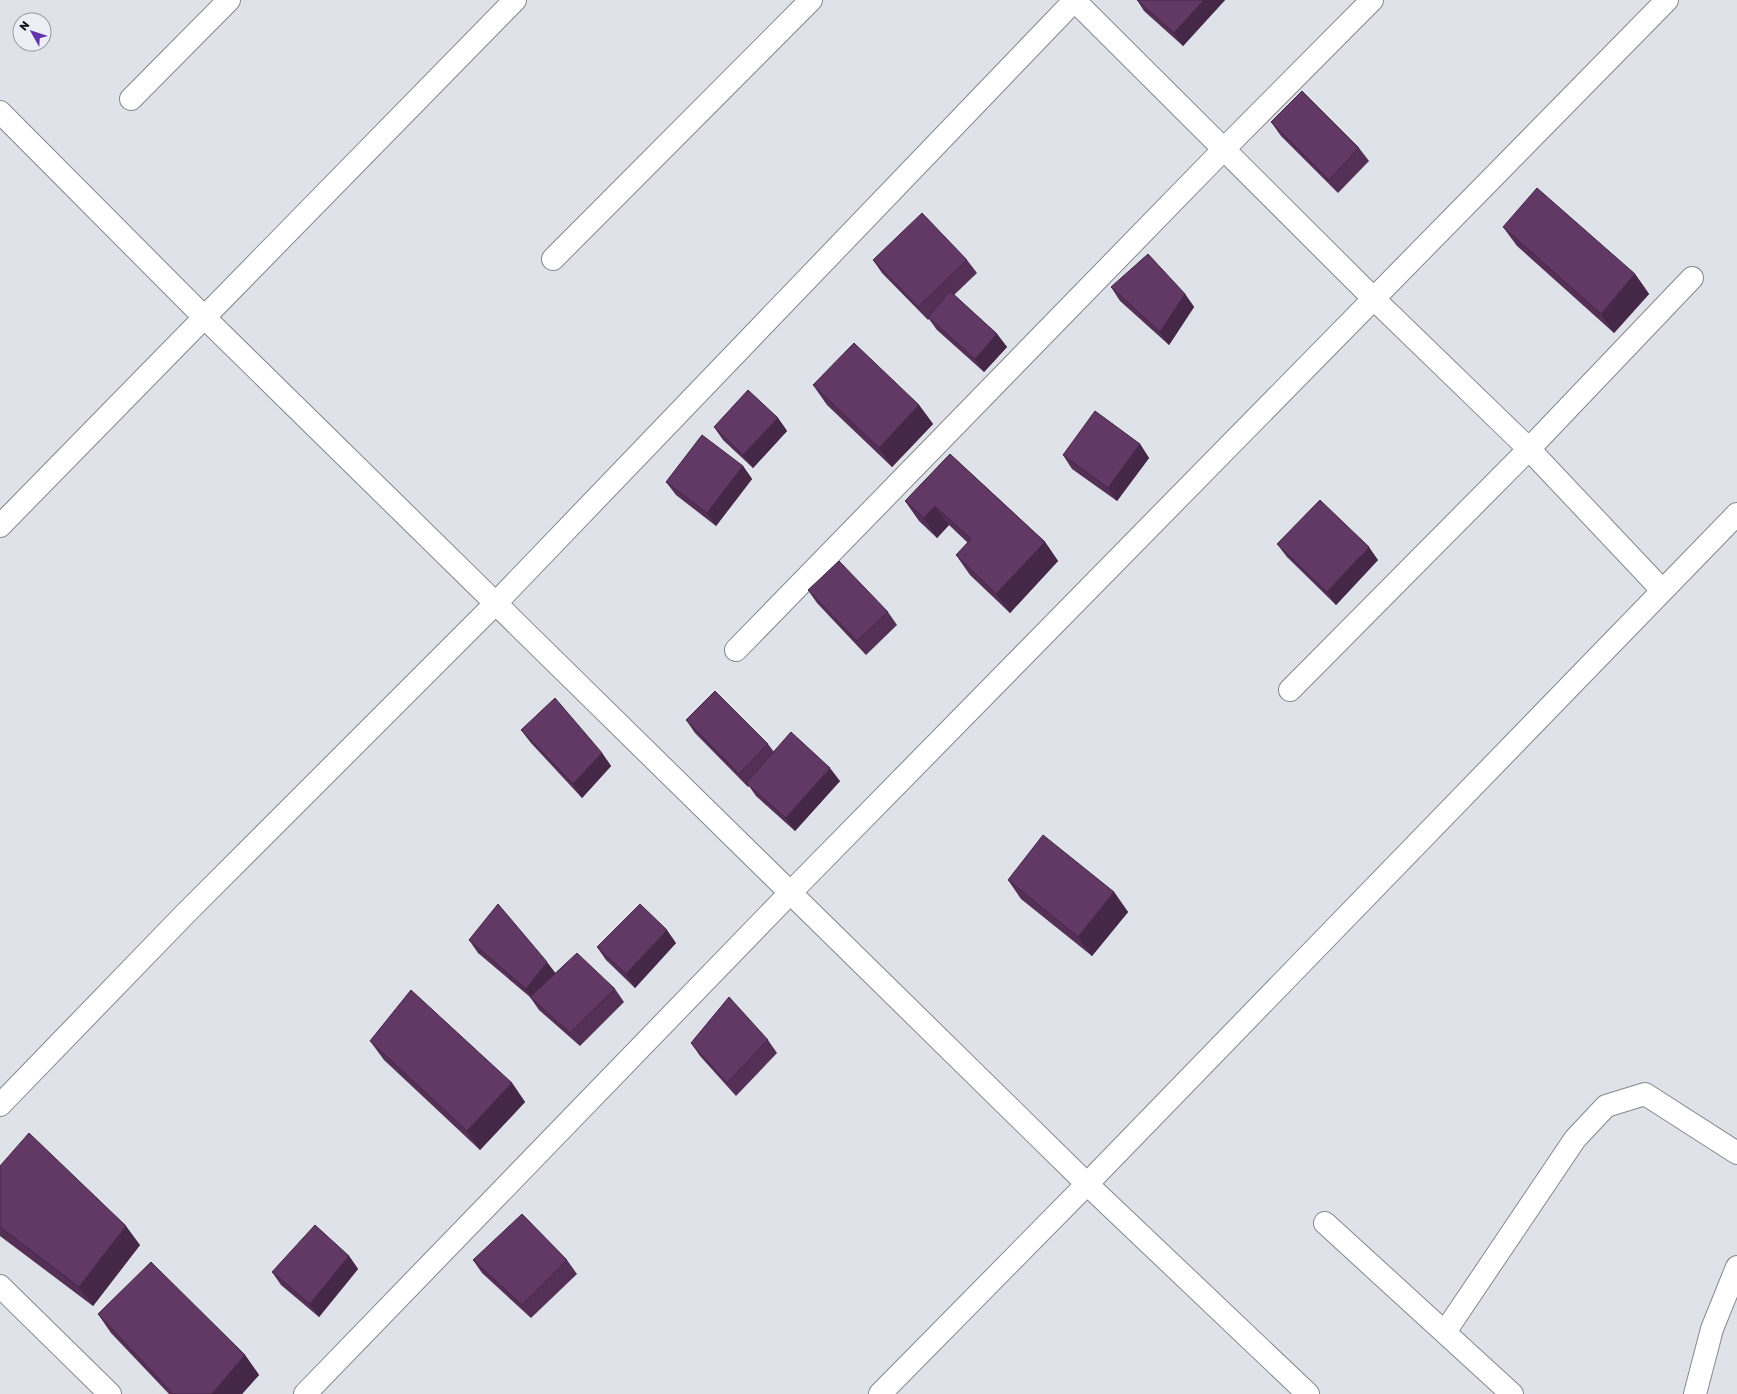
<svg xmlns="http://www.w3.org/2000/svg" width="1737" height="1394" font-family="'Golos Text',sans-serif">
<rect width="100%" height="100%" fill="#dfe2e9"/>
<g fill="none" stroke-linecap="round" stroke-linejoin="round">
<defs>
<g id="minor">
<polyline points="1074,0 1373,298 1529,449 1662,590"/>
<polyline points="131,99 229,0"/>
<polyline points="0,112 204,317 1087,1184 1308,1394"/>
<polyline points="553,259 811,0"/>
<polyline points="0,526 515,0"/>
<polyline points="736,650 1224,149 1372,0"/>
<polyline points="1290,690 1529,449 1692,278"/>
<polyline points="0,1105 185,914 496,603 1075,0"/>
<polyline points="1325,1223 1512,1394"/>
<polyline points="0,1286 110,1394"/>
<polyline points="1445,1332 1575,1139 1606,1106 1645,1094 1737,1153"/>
<polyline points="305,1394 791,892 1667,0"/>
<polyline points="880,1394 1087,1184 1737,514"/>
<polyline points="1695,1394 1712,1329 1737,1267"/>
</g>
</defs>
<!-- minor casing -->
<use href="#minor" stroke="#85878e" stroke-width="24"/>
<!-- minor -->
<use href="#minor" stroke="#fff" stroke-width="22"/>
</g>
<!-- wall -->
<g fill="#543057">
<polygon points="1137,0 1225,0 1183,46 1144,11"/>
<polygon points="1271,122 1359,148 1369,161 1338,193 1281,136"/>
<polygon points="1503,227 1635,274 1649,294 1614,333 1517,246"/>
<polygon points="873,260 967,260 977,273 954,295 997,334 1007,347 984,372 937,330 929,319 928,320 882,273"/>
<polygon points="1111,287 1185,294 1194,307 1169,345 1120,301"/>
<polygon points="813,385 919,405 933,424 892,467 827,405"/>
<polygon points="778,418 787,431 753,468 723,440 714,427"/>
<polygon points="1140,444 1149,458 1117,501 1072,469 1063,455"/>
<polygon points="950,454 1045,542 1058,561 1010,613 970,575 956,555 968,543 949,525 937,538 919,521 905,501"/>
<polygon points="743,466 752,479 716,526 676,495 666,482"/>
<polygon points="1277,544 1378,560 1336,605 1287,557"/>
<polygon points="808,590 888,612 897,625 866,655 817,603"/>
<polygon points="686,720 768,744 774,752 840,781 795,831 756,796 749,786 748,787 695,733"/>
<polygon points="521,730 602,753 611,766 582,798 531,743"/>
<polygon points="1008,880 1114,892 1128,912 1092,956 1021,899"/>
<polygon points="469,940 555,974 615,989 624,1002 580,1046 539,1010 530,997 478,953"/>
<polygon points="676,943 635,988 606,960 597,947"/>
<polygon points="768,1040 777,1053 736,1096 700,1056 691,1043"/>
<polygon points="370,1041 512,1083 525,1102 480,1150 384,1060"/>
<polygon points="0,1166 140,1245 93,1306 0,1236"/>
<polygon points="349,1256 358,1269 319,1317 281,1285 272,1272"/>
<polygon points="473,1260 567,1260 577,1274 531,1318 482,1273"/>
<polygon points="98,1314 245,1355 259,1375 242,1394 169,1394 111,1333"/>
</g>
<!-- shaded-wall -->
<g fill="#452747">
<polygon points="1204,0 1225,0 1183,46 1174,33"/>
<polygon points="1635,274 1649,294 1614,333 1601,314"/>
<polygon points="1185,294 1194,307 1169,345 1160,332"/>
<polygon points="997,334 1007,347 984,372 975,359"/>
<polygon points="919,405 933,424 892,467 879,448"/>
<polygon points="778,418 787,431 753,468 743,455"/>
<polygon points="1140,444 1149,458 1117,501 1108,488"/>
<polygon points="743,466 752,479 716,526 707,513"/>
<polygon points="935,506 949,525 937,538 924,518"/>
<polygon points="1045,542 1058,561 1010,613 996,594"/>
<polygon points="1369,547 1378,560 1336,605 1327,592"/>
<polygon points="602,753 611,766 582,798 573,784"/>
<polygon points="830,768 840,781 795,831 786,818"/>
<polygon points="1114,892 1128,912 1092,956 1078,937"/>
<polygon points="667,930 676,943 635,988 626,974"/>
<polygon points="547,962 557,975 536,1002 526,989"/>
<polygon points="512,1083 525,1102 480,1150 467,1131"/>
<polygon points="126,1226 140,1245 93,1306 79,1287"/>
<polygon points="349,1256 358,1269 319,1317 310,1304"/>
<polygon points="245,1355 259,1375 242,1394 212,1394"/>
</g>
<!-- building -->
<g fill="#623865" stroke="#452747">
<polygon points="1137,0 1204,0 1174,33"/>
<polygon points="1302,91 1359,148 1329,180 1271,122"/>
<polygon points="1537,188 1635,274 1601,314 1503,227"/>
<polygon points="922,213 967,260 918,307 873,260"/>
<polygon points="1148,254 1185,294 1160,332 1111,287"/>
<polygon points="950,291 997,334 975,359 928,317"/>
<polygon points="854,343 919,405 879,448 813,385"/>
<polygon points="748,390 778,418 743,455 714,427"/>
<polygon points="1095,411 1140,444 1108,488 1063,455"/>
<polygon points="702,435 743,466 707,513 666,482"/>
<polygon points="950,454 1045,542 996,594 956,555 971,539 935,506 924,518 905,501"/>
<polygon points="1320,500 1369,547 1327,592 1277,544"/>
<polygon points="839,561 888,612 857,641 808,590"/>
<polygon points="715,691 768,744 739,774 686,720"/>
<polygon points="555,698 602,753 573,784 521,730"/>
<polygon points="791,732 830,768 786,818 746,783"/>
<polygon points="1043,835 1114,892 1078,937 1008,880"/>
<polygon points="498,904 547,962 526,989 469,940"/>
<polygon points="640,904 667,930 626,974 597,947"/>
<polygon points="577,953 615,989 570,1033 530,997"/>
<polygon points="411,990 512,1083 467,1131 370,1041"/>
<polygon points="729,997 768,1040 727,1083 691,1043"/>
<polygon points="29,1133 126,1226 79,1287 0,1227 0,1166"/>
<polygon points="522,1214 567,1260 522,1305 473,1260"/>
<polygon points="315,1225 349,1256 310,1304 272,1272"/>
<polygon points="151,1262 245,1355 212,1394 173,1394 98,1314"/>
</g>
<!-- north arrow -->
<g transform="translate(32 32) rotate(309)"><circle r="19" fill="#edeff7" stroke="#98999f"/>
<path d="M0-3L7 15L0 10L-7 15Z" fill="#6335ad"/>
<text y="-6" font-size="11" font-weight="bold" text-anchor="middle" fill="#18191c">N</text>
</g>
</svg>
